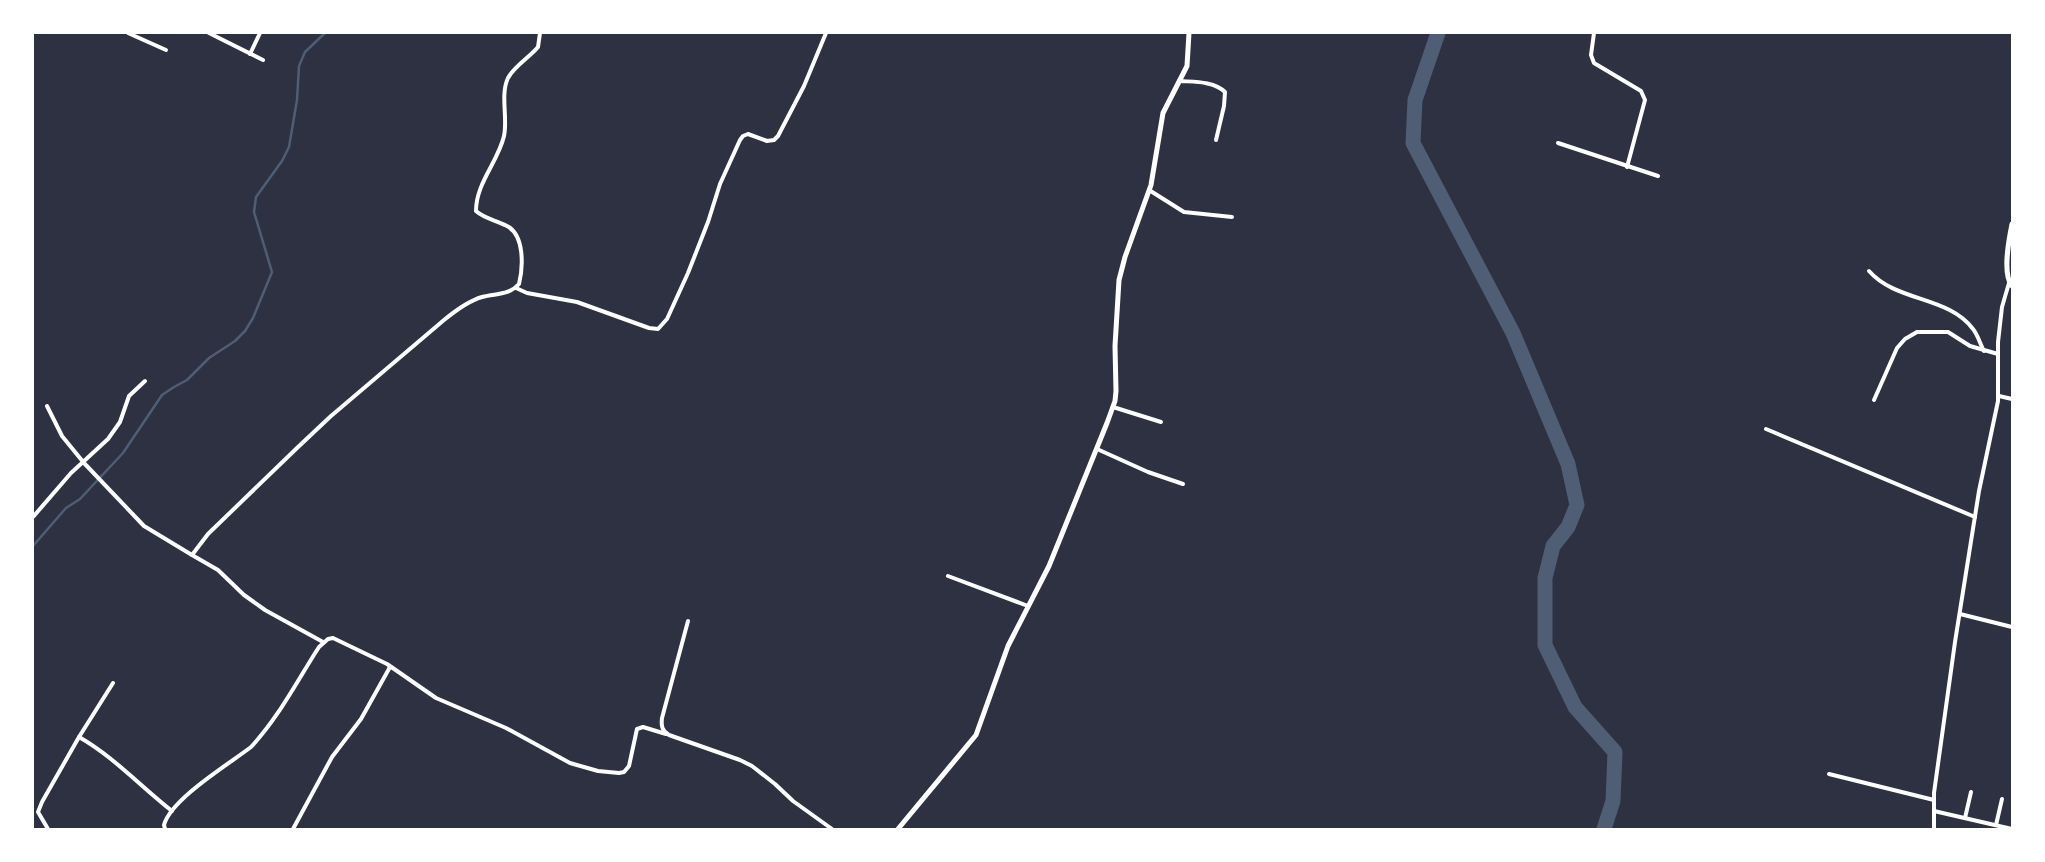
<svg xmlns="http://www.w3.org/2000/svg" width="2045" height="862" font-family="Montserrat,sans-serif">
<rect width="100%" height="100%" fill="#2d3142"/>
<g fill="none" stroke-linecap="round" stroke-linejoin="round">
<!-- stream -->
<polyline stroke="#4f5d75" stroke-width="2.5" points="33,546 66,508 80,499 123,453 162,395 174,387 187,380 209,358 235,341 245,331 253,318 272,272 254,212 256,197 282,161 289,147 297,100 299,66 305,52 325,33"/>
<!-- river -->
<polyline stroke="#4f5d75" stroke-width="15" points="1438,33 1415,100 1413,143 1513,333 1568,464 1577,505 1568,527 1553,546 1545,578 1545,645 1575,707 1615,752 1613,801 1604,829"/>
<!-- minor -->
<g stroke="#fff" stroke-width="4">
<polyline points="128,33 166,50"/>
<polyline points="209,33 263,60"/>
<polyline points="1594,33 1591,55 1594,63 1641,91 1645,100 1627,167"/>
<polyline points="250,54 260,33"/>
<path d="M 1180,81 C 1194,82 1214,81 1225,92 L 1224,106 L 1216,140"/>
<polyline points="1558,143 1658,176"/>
<polyline points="1149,190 1184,212 1232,217"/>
<path d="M 1869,271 C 1896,302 1949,296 1973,329 C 1978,335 1980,344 1984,351"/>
<polyline points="516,288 527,293 577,302 649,328 658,329 667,319 688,273 708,222 720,184 740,140 743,136 748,134 767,141 774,140 778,136 804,86 826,33"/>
<polyline points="1999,396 2012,399"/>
<polyline points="1874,400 1897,348 1905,339 1917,332 1948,332 1970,346 1998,354"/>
<polyline points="47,406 62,436 84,463 144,526 192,555"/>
<polyline points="1113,407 1161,422"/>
<polyline points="1766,429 1975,517"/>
<polyline points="1097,449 1148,472 1183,484"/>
<polyline points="33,517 71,473 108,439 120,422 129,396 145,381"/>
<polyline points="948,576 1028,606"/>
<polyline points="1960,614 2012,627"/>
<path d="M 688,621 L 662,718 C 661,726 662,731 669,735 L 740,760 L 752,766 L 775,784 L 793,801 L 832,829"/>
<path d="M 323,642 L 265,610 L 244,595 L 218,570 L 192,555 L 208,534 L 297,448 L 331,416 L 444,320 C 455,311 468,301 482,297 C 496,293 508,296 519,284 C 523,268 525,235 507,226 C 496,220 485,219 476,211 C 476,183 498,162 504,136 C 508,118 500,95 508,78 C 515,65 529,58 538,47 L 540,33"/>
<path d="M 79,737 C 114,757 140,786 172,811"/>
<polyline points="1829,774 1934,800"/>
<polyline points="1934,811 2012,829"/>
<polyline points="1965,818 1971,792"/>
<polyline points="1996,825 2002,799"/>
<polyline points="48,829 38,812 42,802 79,737 113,683"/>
<path d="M 165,829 L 164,825 C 171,799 229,764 251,747 C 279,717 297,681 319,647 L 328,639 L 333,638 L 387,664 L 436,698 L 506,728 L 570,763 L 598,771 L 619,773 L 624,772 L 629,766 L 637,729 L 643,727 L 666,734"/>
<polyline points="293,829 332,757 361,719 390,667"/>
<polyline points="1934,829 1934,793 1955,642 1979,491 1998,401 1998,342 2002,307 2009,283"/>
</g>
<!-- tertiary -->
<g stroke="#fff" stroke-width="5">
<path d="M 2012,224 C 2009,239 2002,274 2012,286"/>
<polyline points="898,829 976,735 1008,646 1049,566 1107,423 1115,401 1116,391 1115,346 1119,280 1125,257 1151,185 1163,113 1187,66 1189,33"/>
</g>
</g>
<!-- border -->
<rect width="2045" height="862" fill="none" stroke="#ffffff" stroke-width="68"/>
</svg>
